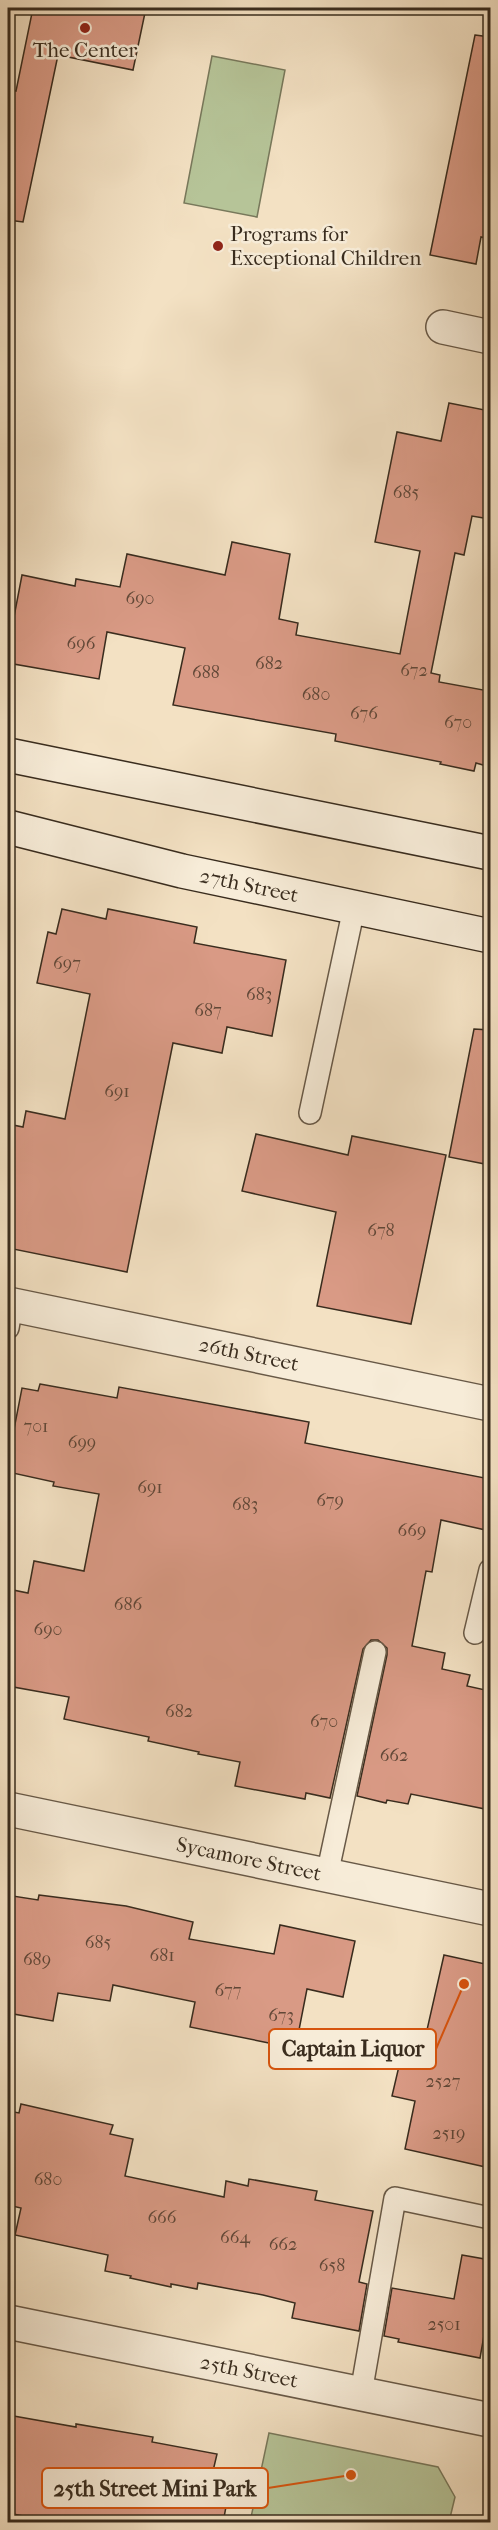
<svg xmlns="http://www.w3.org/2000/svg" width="498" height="2530" font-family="'IM FELL French Canon',serif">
<rect width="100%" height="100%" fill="#f3e1c3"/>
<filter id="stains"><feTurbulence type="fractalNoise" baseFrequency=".00333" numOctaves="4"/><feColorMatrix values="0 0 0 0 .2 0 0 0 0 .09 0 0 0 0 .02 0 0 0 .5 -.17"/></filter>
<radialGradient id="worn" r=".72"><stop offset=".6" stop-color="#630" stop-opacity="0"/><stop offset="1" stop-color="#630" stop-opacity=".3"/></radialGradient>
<!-- green -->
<g fill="#b6c498" stroke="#78785b" stroke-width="1.5">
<polygon points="212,56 285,70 257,217 184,203"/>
<polygon points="269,2433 438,2467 455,2497 449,2522 250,2522"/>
</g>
<!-- building -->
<g fill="#d99a85" stroke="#392c1e" stroke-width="1.5">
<polygon points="33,8 146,8 133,70 58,55 23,222 8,220 8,89 16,91"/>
<polygon points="475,35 490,37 490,239 481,237 476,264 430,255"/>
<polygon points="449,403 490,411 490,519 472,516 464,555 455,553 431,673 440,675 439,682 489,691 484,716 490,718 490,767 476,763 474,771 440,764 441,762 335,741 336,734 173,705 185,648 107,632 99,679 8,663 8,648 22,575 75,586 76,579 120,587 127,554 225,575 232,542 290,554 279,619 298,623 296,635 400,654 420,551 375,542 397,432 441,441"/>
<polygon points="62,909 106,919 108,909 197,927 194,943 286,960 272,1036 227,1027 222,1053 173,1043 127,1272 8,1248 8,1124 23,1127 26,1111 65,1119 90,994 37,983 48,932 56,934"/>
<polygon points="474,1029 490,1030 490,1165 449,1157"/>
<polygon points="256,1134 348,1155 352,1136 446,1155 411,1324 317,1306 336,1212 242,1191"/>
<polygon points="40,1384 117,1398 119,1387 309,1422 305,1443 490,1479 490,1531 441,1520 432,1572 426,1571 412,1646 445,1653 442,1669 470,1675 467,1686 490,1691 490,1810 411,1794 408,1804 387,1800 386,1803 357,1796 387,1655 387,1648 378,1640 371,1640 363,1649 330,1798 306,1793 305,1799 235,1786 240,1762 198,1754 199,1752 148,1741 149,1737 64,1719 69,1697 8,1686 8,1589 28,1593 34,1561 84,1571 99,1494 53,1486 54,1482 8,1472 8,1460 22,1388 38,1391"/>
<polygon points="39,1895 126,1906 193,1922 189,1939 274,1954 280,1925 355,1941 343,1997 307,1989 298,2035 286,2033 284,2046 190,2027 195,2002 113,1985 110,2001 58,1993 53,2021 8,2013 8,1928 13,1896 38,1900"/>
<polygon points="444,1955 490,1965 490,2168 405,2149 415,2101 392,2096 403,2049 422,2052"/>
<polygon points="21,2104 113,2125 110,2134 133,2139 125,2176 224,2197 226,2181 248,2186 249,2179 317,2191 315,2200 373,2211 359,2282 367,2284 359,2331 292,2318 295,2303 263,2295 198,2283 197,2289 171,2284 171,2287 130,2278 131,2276 105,2271 108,2255 15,2235 21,2208 8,2205 8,2111 19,2113"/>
<polygon points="462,2255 490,2260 490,2302 480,2358 398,2342 399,2339 384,2336 392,2288 454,2299"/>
<polygon points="8,2415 76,2427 76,2424 153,2437 152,2442 217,2454 213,2471 232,2474 223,2523 34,2523 34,2518 8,2513"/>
</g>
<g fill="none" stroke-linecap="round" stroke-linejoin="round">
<defs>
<g id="lane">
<polyline points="310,1113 354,908"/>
<polyline points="8,1328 12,1305"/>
<polyline points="475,1633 490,1570"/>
<polyline points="327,1875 375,1652"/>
<polyline points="361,2393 395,2198 490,2218"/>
</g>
<g id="street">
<polyline points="443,327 490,337"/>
<path id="s1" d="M 8,1304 L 490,1404"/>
<path id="s2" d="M 8,1809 L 490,1909"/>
<path id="s3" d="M 8,2322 L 490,2420"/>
</g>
<g id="secondary">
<polyline points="8,755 490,853"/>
<path id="s4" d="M 8,827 L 182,871 L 490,936"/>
</g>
</defs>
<!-- lane casing -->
<use href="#lane" stroke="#685947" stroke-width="24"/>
<!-- street casing -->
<use href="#street" stroke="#685947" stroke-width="36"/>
<!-- secondary casing -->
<use href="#secondary" stroke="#392c1e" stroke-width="36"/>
<!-- lane -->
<use href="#lane" stroke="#f7ecd8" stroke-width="21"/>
<!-- street -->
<use href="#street" stroke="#f7ecd8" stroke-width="33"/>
<!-- secondary -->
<use href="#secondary" stroke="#f7ecd8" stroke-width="33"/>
</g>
<!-- markers -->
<g fill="#8f2418" stroke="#f7ecd8" stroke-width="2">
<circle cx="85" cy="28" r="6"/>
<circle cx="218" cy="246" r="6"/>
</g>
<g text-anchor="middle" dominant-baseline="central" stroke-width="5" stroke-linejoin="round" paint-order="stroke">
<!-- number labels -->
<g font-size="18" fill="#614838">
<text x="406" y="492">685</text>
<text x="140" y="598">690</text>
<text x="81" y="643">696</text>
<text x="269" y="663">682</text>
<text x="414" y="670">672</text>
<text x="206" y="672">688</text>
<text x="316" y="694">680</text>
<text x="364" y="713">676</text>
<text x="458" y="722">670</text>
<text x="67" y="963">697</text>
<text x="259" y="994">683</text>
<text x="208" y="1010">687</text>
<text x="117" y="1091">691</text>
<text x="381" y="1230">678</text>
<text x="36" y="1426">701</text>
<text x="82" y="1442">699</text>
<text x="150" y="1487">691</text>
<text x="330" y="1500">679</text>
<text x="245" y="1504">683</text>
<text x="412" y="1530">669</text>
<text x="128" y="1604">686</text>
<text x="48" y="1629">690</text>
<text x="179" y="1711">682</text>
<text x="324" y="1721">670</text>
<text x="394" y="1755">662</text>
<text x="98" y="1942">685</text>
<text x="162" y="1955">681</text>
<text x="37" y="1959">689</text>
<text x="228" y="1990">677</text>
<text x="281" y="2015">673</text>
<text x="443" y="2081">2527</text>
<text x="449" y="2133">2519</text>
<text x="48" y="2179">680</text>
<text x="162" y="2217">666</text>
<text x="235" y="2237">664</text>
<text x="283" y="2244">662</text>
<text x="332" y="2265">658</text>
<text x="444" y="2324">2501</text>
</g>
<!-- poi labels -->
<g font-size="21" fill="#392c1e" stroke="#f7ecd8">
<text x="85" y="50">The Center</text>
<text x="230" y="234" text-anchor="start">Programs for<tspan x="230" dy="24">Exceptional Children</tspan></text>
</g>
<!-- street labels -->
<g font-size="21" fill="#392c1e" stroke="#f7ecd8">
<text stroke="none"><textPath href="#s4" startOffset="248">27th Street</textPath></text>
<text stroke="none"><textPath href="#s1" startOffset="246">26th Street</textPath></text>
<text stroke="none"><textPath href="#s2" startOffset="246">Sycamore Street</textPath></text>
<text stroke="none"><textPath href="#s3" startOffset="246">25th Street</textPath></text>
</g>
</g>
<!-- callouts -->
<path fill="none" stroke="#d6540e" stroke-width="2" d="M464 1984L436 2049M351 2475L268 2488"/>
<g fill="#d6540e" stroke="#f7ecd8" stroke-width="2">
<circle cx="464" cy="1984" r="6"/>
<circle cx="351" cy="2475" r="6"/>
</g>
<g fill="#f7ecd8" stroke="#d6540e" stroke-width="2">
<rect x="269" y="2029" width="167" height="40" rx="6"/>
<rect x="42" y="2468" width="226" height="40" rx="6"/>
</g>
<g font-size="22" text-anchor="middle" font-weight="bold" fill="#392c1e">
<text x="353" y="2056">Captain Liquor</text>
<text x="155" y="2496">25th Street Mini Park</text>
</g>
<!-- margin -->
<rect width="498" height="2530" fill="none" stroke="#f3e1c3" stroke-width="30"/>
<rect x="9" y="9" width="480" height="2512" fill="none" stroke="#392c1e" stroke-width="3"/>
<rect x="15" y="15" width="468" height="2500" fill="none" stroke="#392c1e" stroke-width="1.5"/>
<rect width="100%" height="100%" filter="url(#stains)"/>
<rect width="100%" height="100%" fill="url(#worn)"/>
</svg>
